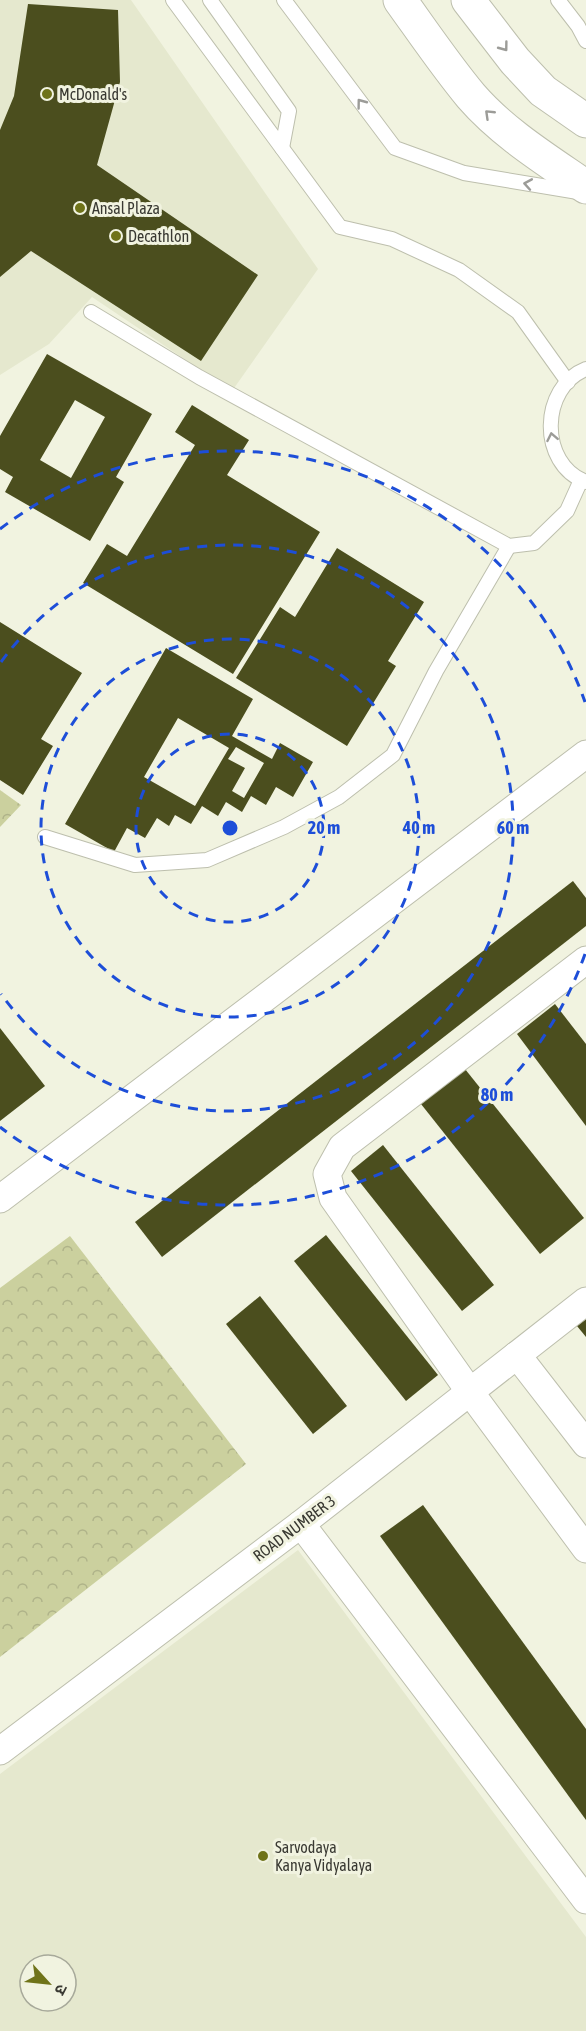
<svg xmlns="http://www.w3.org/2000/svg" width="586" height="2031" font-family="'Asap Condensed','Noto Sans Devanagari',sans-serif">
<defs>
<pattern id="forest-crowns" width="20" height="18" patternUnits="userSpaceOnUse" patternTransform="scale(1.5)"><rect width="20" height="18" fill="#cbd09e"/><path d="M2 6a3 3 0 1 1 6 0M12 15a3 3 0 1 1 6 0" fill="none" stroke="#afb389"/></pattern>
</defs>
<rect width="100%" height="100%" fill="#f1f3e0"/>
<!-- built -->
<g fill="#e5e8ce" fill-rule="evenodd">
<polygon points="0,0 131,0 318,269 232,391 92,297 49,344 0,375"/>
<path d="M 298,1550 L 586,1937 L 586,2031 L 0,2031 L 0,1774 ZM 30,1965 L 66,1965 L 66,2001 L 30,2001 Z"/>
</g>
<!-- forest -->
<g fill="url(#forest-crowns)">
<polygon points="0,790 21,805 0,827"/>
<polygon points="70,1236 246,1464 0,1657 0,1288"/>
</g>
<!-- building -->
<g fill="#4b4e1e" fill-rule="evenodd">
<polygon points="28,4 118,10 120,82 97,165 258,275 201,361 31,251 0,277 0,130 14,96"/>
<path d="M 47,354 L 152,414 L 116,477 L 124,482 L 90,541 L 5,492 L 13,477 L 0,469 L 0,436 ZM 75,400 L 105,417 L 71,478 L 40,460 Z"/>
<polygon points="192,405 249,440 227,475 320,532 233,674 83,583 107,544 127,556 195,445 175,432"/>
<polygon points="337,548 424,602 388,661 396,666 347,746 236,678 280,607 295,617"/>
<polygon points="0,622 82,673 41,739 53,746 23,795 0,780"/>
<path d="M 166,648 L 253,699 L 232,736 L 272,759 L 280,743 L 313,762 L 293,797 L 276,787 L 266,805 L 251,796 L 242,812 L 226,802 L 218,816 L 202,806 L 191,824 L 175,815 L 169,826 L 157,818 L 145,838 L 127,828 L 114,852 L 65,824 ZM 178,718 L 229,748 L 195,806 L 144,777 ZM 236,747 L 264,763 L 244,798 L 232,791 L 245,768 L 228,759 Z"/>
<polygon points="573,881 586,898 586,926 162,1257 135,1222"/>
<polygon points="555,1004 586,1044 586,1126 517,1034"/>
<polygon points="0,1028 45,1086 0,1121"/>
<polygon points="465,1069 584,1218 540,1254 421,1104"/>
<polygon points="383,1145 494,1285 462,1311 351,1171"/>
<polygon points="326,1235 438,1375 406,1401 294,1261"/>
<polygon points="260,1296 347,1406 313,1434 226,1324"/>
<polygon points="586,1319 586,1337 577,1326"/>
<polygon points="423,1505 586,1729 586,1820 380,1536"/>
</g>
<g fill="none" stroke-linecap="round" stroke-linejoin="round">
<defs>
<g id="lane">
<polyline points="173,0 340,227 392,239 459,270 518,312 568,382"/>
<polyline points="210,0 289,111 282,148"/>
<polyline points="284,0 395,148 464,173 578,192"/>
<polyline points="558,0 578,26 586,41"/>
<polyline points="91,312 199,377 509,546 534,543 567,511 581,480"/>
<path d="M 586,369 C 540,387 538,464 586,482"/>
<polyline points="45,837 135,865 207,860 284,827 339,797 393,755 436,671 509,546"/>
</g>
<g id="street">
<polyline points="586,960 342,1147 327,1174 333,1198 470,1392 586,1549"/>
<polyline points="0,1199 586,754"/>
<polyline points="517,1355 586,1444"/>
<polyline points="301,1524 586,1900"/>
<polyline points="0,1751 301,1524 586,1301"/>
</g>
<g id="secondary">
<path d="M 400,0 C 423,32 446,66 471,96 C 503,133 547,160 586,187"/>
<polyline points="468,0 515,61 543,91 586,121"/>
</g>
</defs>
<!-- lane casing -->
<use href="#lane" stroke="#bdbfad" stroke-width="16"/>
<!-- street casing -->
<use href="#street" stroke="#bdbfad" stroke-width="29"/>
<!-- secondary casing -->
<use href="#secondary" stroke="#bdbfad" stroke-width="35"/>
<!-- lane -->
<use href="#lane" stroke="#fff" stroke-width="14"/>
<!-- street -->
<use href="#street" stroke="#fff" stroke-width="27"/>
<!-- secondary -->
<use href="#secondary" stroke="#fff" stroke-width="33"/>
</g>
<!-- one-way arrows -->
<defs><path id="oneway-chevron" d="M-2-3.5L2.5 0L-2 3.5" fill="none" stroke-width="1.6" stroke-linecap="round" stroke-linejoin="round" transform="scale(1.5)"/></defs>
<g stroke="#9c9c98">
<use href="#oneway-chevron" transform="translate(504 47) rotate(53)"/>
<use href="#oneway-chevron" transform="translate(361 103) rotate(-127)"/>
<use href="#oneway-chevron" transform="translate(489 114) rotate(-136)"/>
<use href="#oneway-chevron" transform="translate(528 184) rotate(-170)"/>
<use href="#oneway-chevron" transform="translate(552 437) rotate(-101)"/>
</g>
<!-- distance rings -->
<g fill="none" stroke="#1d4ed8" stroke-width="3" stroke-dasharray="10 8">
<circle cx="230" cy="828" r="94"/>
<circle cx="230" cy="828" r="189"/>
<path d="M1 662A283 283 0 1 1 1 994"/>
<path d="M585 954A377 377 0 0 1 0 1127M0 529A377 377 0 0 1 585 702"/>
</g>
<!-- markers -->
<g fill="#6f7319" stroke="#f1f3e0" stroke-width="2">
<circle cx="47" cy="94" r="6"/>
<circle cx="80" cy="208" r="6"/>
<circle cx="116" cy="236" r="6"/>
<circle cx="263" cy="1856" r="6"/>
</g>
<g text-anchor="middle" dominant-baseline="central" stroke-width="6" stroke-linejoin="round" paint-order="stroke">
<!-- poi labels -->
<g font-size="16" fill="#393932" stroke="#f1f3e0" text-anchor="start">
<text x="59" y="94">McDonald's</text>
<text x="92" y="208">Ansal Plaza</text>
<text x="128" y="236">Decathlon</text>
<text x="275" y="1847">Sarvodaya<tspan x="275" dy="18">Kanya Vidyalaya</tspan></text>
</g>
<!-- street labels -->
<g font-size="16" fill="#393932" stroke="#f1f3e0">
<text transform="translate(294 1528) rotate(-37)">ROAD NUMBER 3</text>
</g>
</g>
<circle cx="230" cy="828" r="9" fill="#1d4ed8" stroke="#f1f3e0" stroke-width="3"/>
<g font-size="18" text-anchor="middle" font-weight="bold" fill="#1d4ed8" stroke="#f1f3e0" stroke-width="6" stroke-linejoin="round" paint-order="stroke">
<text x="324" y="834">20 m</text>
<text x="419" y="834">40 m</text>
<text x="513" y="834">60 m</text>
<text x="497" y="1101">80 m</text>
</g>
<!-- north arrow -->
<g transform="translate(48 1983) rotate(117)"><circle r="28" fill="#f1f3e0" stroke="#a7a99a" stroke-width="1.5"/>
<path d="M0-4.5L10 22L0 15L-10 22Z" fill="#6f7319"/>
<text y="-9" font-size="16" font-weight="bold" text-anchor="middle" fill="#393932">उ</text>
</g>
</svg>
